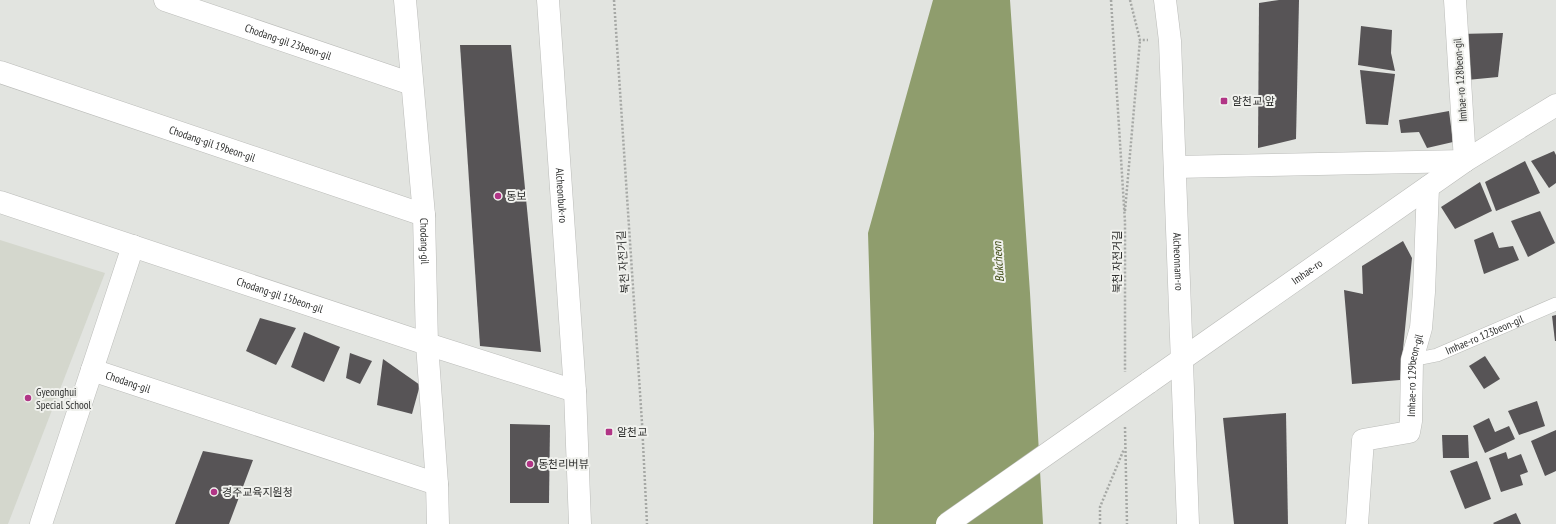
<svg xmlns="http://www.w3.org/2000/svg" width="1556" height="524" font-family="'PT Sans Narrow','Noto Sans KR',sans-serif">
<rect width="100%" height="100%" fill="#e2e4e0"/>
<!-- built -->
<polygon fill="#d4d7cd" points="0,240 105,273 8,524 0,524"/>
<!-- water -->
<polygon fill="#8f9d6d" points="933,0 1010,0 1030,293 1043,524 873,524 874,433 868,233"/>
<!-- building -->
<g fill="#575456">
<polygon points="1279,0 1299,0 1296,139 1258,148 1259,3"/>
<polygon points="1361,26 1392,30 1391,53 1395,71 1358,65"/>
<polygon points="1503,33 1498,77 1467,80 1459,34"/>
<polygon points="460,45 511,45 541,352 480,346"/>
<polygon points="1360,70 1395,74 1388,125 1366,124"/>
<polygon points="1449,111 1453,142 1427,148 1419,132 1401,133 1399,120"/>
<polygon points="1554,151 1556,155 1556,183 1549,188 1531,161"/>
<polygon points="1525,161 1540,193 1496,211 1485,182"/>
<polygon points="1480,182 1492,211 1455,229 1441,207"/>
<polygon points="1540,211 1555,243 1528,257 1511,221"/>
<polygon points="1493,232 1499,248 1513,246 1519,260 1484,274 1474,240"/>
<polygon points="1403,241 1412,258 1400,380 1352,384 1344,290 1363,294 1362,266"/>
<polygon points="1556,315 1556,341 1555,341 1552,316"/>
<polygon points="260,318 296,328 276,365 246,351"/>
<polygon points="304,332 340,347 324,382 291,367"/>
<polygon points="350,353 372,361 360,384 346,378"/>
<polygon points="1485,356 1500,379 1484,389 1469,366"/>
<polygon points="383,359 420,385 412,414 377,405"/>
<polygon points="1537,401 1545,426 1519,435 1508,411"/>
<polygon points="1286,413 1288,524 1234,524 1223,418"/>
<polygon points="1489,418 1495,432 1509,426 1515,439 1485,453 1473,426"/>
<polygon points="510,424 550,425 549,503 510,503"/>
<polygon points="1556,430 1556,471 1545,476 1531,441"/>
<polygon points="1442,435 1468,435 1469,458 1443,458"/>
<polygon points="203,451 253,460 229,524 175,524"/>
<polygon points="1506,452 1508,459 1521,454 1528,472 1520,475 1523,485 1501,492 1489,458"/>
<polygon points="1477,461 1491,499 1465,509 1450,471"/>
<polygon points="1516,513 1521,524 1494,524 1493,523"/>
</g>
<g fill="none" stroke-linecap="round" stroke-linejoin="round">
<defs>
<g id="service">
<path id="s1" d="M 1412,360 L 1437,355 L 1556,304"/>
</g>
<g id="minor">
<path id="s2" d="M 165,0 L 412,84"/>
<path id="s3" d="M 405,0 L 424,215 L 427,344 L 437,484 L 438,524"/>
<path id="s4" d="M 0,72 L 424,215"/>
<polyline points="1175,167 1465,161 1455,0"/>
<path id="s5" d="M 92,370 L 437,484"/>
<polyline points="41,524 133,246"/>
<path id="s6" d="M 1357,524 L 1363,440 L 1409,432 L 1411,421 L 1412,360 L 1421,328 L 1424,292 L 1428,187"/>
</g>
<g id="tertiary">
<path id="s7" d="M 548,0 L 575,391 L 580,524"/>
<path id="s8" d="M 1165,0 L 1170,41 L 1188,524"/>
<path id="s9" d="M 0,202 L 427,344 L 575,391"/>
<path id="s10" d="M 1148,383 L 1465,161 L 1556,105"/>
</g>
</defs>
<!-- service casing -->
<use href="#service" stroke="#bbbcb9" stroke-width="14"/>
<!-- minor casing -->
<use href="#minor" stroke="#bbbcb9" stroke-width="23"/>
<!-- tertiary casing -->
<use href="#tertiary" stroke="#bbbcb9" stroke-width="23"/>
<!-- path -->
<g stroke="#a6a8a5" stroke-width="2.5" stroke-dasharray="2 2" stroke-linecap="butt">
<polyline points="614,0 642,423 647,524"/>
<polyline points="1111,0 1125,222 1125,372"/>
<polyline points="1130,0 1140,40 1148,40"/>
<polyline points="1125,211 1140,40"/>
<polyline points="1125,427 1127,524"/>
<polyline points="1100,524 1100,507 1124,449"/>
</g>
<!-- service -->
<use href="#service" stroke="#fff" stroke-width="13"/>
<!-- minor -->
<use href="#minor" stroke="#fff" stroke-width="22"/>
<!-- tertiary -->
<use href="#tertiary" stroke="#fff" stroke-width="22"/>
<defs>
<polyline id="tertiary-bridge" points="947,524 1148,383"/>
</defs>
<!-- tertiary-bridge casing -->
<use href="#tertiary-bridge" stroke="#bbbcb9" stroke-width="23" stroke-linecap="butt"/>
<!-- tertiary-bridge -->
<use href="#tertiary-bridge" stroke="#fff" stroke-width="22"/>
</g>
<!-- markers -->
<g fill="#b13586" stroke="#f0f1ed" stroke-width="1.5">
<rect x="1220" y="97" width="8" height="8" rx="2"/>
<circle cx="498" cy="196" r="4"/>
<circle cx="28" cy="398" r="4"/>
<rect x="605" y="428" width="8" height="8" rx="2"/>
<circle cx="530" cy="464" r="4"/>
<circle cx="214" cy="492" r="4"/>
</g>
<g text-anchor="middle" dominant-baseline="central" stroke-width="4" stroke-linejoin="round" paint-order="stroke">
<!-- street labels -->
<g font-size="11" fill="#2e2f2e" stroke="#f0f1ed">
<text stroke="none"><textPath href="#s2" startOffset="130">Chodang-gil 23beon-gil</textPath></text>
<text transform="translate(1460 80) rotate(-94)">Imhae-ro 128beon-gil</text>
<text stroke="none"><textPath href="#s4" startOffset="224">Chodang-gil 19beon-gil</textPath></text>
<text stroke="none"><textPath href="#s7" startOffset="196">Alcheonbuk-ro</textPath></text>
<text stroke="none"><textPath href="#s3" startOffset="242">Chodang-gil</textPath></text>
<text transform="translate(623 262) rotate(-94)">북천 자전거길</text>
<text transform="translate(1117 262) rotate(-90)">북천 자전거길</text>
<text stroke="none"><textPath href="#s8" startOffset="262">Alcheonnam-ro</textPath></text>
<text stroke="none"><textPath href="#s10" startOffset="194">Imhae-ro</textPath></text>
<text stroke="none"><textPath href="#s9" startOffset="295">Chodang-gil 15beon-gil</textPath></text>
<text stroke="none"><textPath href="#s1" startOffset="77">Imhae-ro 123beon-gil</textPath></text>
<text stroke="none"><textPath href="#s6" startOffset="188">Imhae-ro 129beon-gil</textPath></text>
<text stroke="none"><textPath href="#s5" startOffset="38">Chodang-gil</textPath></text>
</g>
<!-- poi labels -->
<g font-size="11" fill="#2e2f2e" stroke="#f0f1ed" text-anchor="start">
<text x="1232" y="101">알천교 앞</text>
<text x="506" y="196">동보</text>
<text x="36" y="392">Gyeonghui<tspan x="36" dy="13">Special School</tspan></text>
<text x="617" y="432">알천교</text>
<text x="538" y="464">동천리버뷰</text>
<text x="222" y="492">경주교육지원청</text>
</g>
<!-- water labels -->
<g font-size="12" font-style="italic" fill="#3b4810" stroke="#f0f1ed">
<text transform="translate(998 262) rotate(-94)">Bukcheon</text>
</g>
</g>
</svg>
